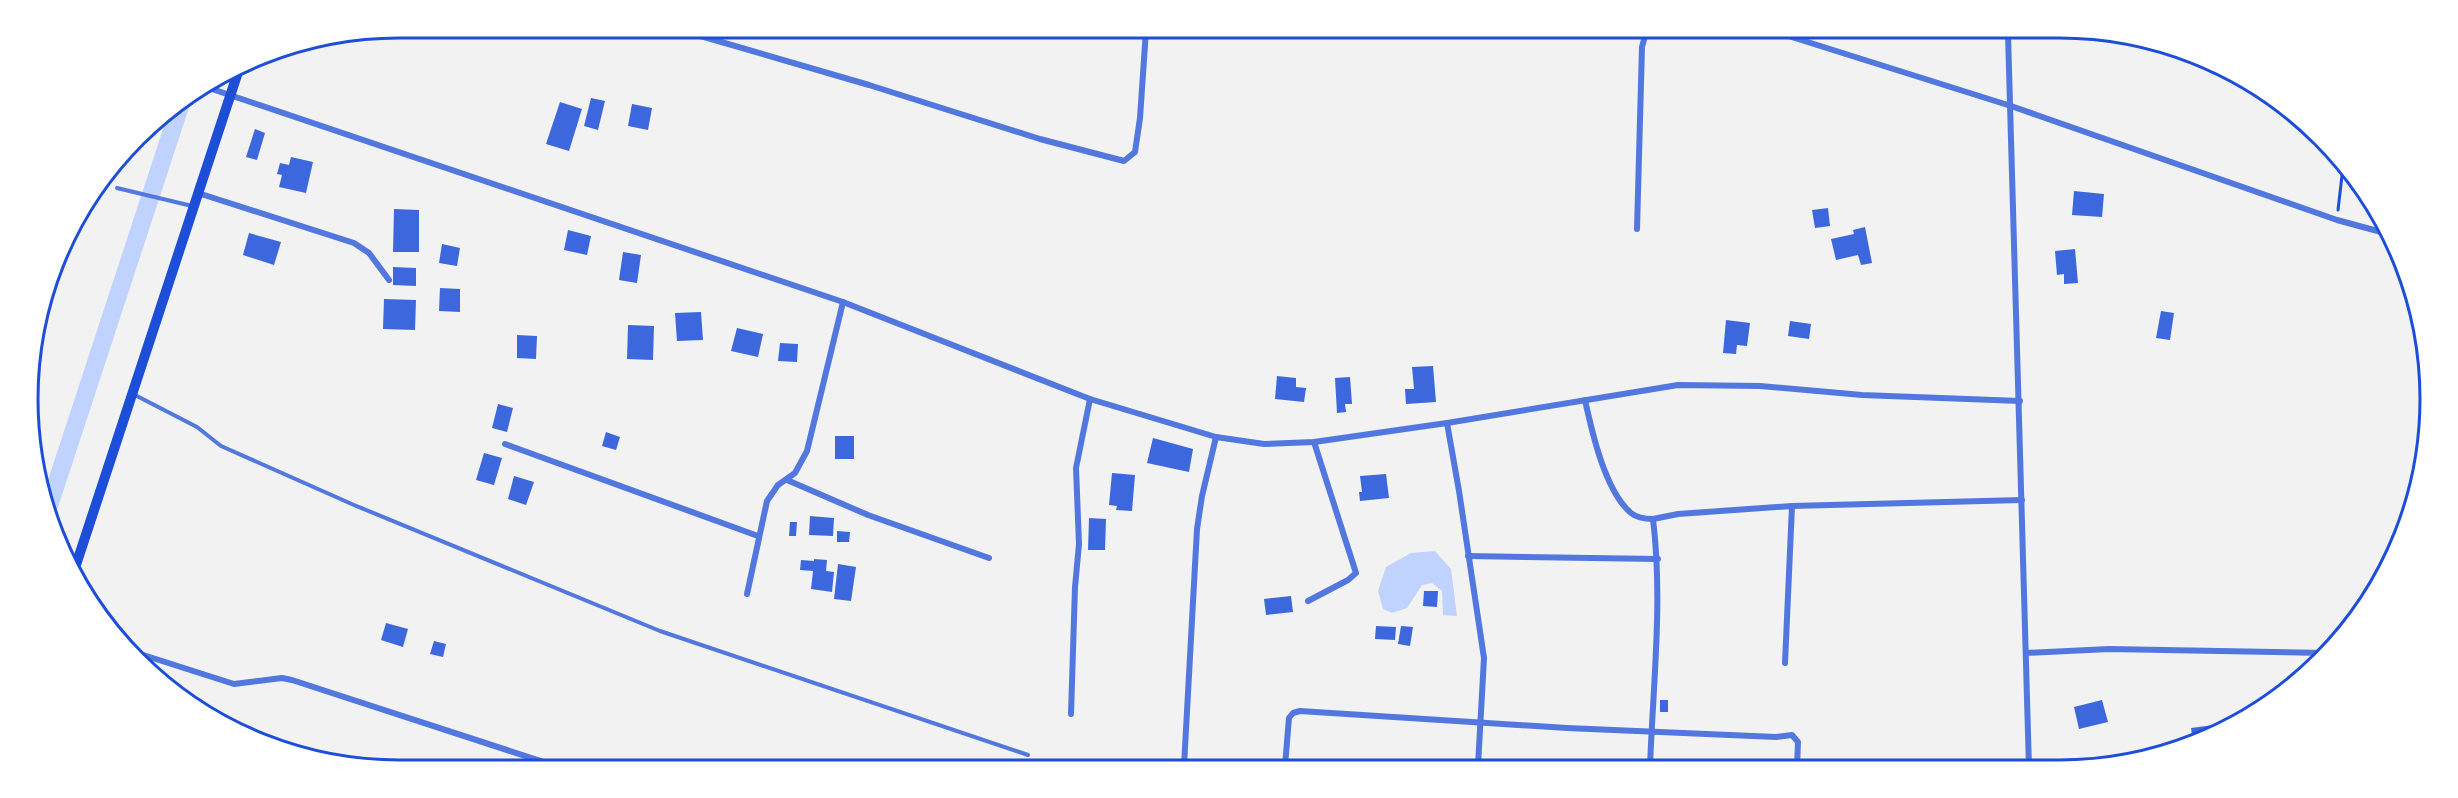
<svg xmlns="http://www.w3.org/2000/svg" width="2458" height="798" font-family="'Titillium Web',sans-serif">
<rect width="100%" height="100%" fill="#f2f2f2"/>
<!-- water -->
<polygon fill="#bfd3fe" points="1435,551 1451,569 1457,616 1443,615 1442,591 1432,583 1422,585 1407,608 1392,613 1383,609 1378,591 1386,567 1411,553"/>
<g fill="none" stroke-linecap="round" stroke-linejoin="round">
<!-- canal -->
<polyline stroke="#bfd3fe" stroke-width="18" points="47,512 181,103"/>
</g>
<!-- building -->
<g fill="#3d67dc">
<polygon points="591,98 605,101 598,130 584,126"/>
<polygon points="560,102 582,109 569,151 546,144"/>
<polygon points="632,104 652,108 648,130 628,126"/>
<polygon points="255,129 265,133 257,160 246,157"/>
<polygon points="291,157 313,162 306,193 279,187 282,175 277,174 280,163 289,165"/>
<polygon points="2074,191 2104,194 2102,217 2072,215"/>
<polygon points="1828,208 1830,226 1815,228 1812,210"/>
<polygon points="394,209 419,210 419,252 393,252"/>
<polygon points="1865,227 1872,263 1861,265 1858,255 1836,260 1831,239 1854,234 1853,230"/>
<polygon points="568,230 591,236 587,255 564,250"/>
<polygon points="249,233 281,242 274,265 243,255"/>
<polygon points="442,244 460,248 457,266 439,263"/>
<polygon points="2075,249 2078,283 2064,284 2064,274 2057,275 2055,251"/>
<polygon points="623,252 641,255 637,283 619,280"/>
<polygon points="393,267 416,268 416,286 393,285"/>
<polygon points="440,288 460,289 460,312 439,311"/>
<polygon points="384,299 416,300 415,330 383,329"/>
<polygon points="2161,311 2174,313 2170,340 2156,338"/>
<polygon points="701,312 703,340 677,341 675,313"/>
<polygon points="1726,320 1750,323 1747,346 1737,345 1736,354 1723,353"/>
<polygon points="1790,321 1811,324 1809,339 1788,336"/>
<polygon points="628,325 654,326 653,360 627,359"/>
<polygon points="737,328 763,334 758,357 731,351"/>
<polygon points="517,335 537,336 536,359 517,358"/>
<polygon points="780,343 798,344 797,362 778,361"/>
<polygon points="1433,366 1436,402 1406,404 1405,389 1414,389 1412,367"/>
<polygon points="1277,376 1296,378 1296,387 1306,388 1304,402 1275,399"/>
<polygon points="1350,377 1352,404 1345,404 1346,412 1337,413 1335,378"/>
<polygon points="498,404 513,408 507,432 492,428"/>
<polygon points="606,432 620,437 616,450 602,446"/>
<rect x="835" y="436" width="19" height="23"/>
<polygon points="1153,438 1193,449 1189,472 1147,463"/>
<polygon points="484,453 502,458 494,485 476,480"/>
<polygon points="1112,473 1135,475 1132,511 1116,510 1117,506 1109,505"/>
<polygon points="1386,474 1389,498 1360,501 1359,492 1362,492 1360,476"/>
<polygon points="514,476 534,482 526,505 508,499"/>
<polygon points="810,516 834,518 833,536 809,535"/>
<polygon points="1089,518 1106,519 1105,550 1088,550"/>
<polygon points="790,522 797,522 796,536 789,536"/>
<polygon points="837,531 850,532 849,542 837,542"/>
<polygon points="814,559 827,560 826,571 834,572 832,592 811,589 813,571 800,570 801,560 814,561"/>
<polygon points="838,564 856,567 851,601 834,599"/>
<polygon points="1424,591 1438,591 1437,607 1423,606"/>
<polygon points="1291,596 1293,612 1266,615 1264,599"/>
<polygon points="386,623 408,629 403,647 381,640"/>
<polygon points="1376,626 1396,627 1395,640 1375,639"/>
<polygon points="1401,626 1413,627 1410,646 1398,644"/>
<polygon points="434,641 446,644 443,657 430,654"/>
<rect x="1660" y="700" width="8" height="12"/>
<polygon points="2102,700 2108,722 2079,729 2074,707"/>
<polygon points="2221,724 2222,733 2193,742 2191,728"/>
</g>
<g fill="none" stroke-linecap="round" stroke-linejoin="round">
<!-- path -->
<polyline stroke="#1d4ed8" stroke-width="3" points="2338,210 2343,167"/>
<!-- service -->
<g stroke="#5277de" stroke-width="4">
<polyline points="117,188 192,206"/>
<polyline points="133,394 197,427 221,446 354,505 660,631 1028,755"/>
</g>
<!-- minor -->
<g stroke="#5277de" stroke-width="6">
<polyline points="673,28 869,85 1040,139 1124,161 1135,152 1140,118 1146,30"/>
<polyline points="1779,33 2011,106 2337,220 2385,233"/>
<polyline points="2008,34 2029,768"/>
<polyline points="206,87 843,302 1090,399 1216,437 1264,444 1314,442 1447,423 1678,385 1760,386 1862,395 2020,401"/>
<polyline points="198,193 354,243 369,253 389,280"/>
<polyline points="1637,229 1642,47 1646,32"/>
<path d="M 1585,400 C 1592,432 1605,491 1631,513 C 1637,518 1644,519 1653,519"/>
<polyline points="1447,423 1459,491 1484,658 1478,766"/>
<polyline points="505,444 758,536"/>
<polyline points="787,480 868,515 989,558"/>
<polyline points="1468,556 1658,559"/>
<polyline points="747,594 767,501 778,485 795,473 807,451 843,302"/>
<polyline points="1308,601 1348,580 1356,573 1314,442"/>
<polyline points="137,653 234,684 282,678 292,680 550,764"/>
<polyline points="2026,653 2109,649 2325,653"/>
<polyline points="1785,663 1792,506"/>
<polyline points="1071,714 1075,587 1079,544 1076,468 1090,399"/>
<polyline points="1184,766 1197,529 1202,496 1216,437"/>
<polyline points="1285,766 1289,718 1293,713 1300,711 1567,728 1776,737 1792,735 1798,742 1797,767"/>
<path d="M 1650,767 C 1653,684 1663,601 1653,519 L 1678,514 L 1792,506 L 2022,500"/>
</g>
<!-- secondary -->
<polyline stroke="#1d4ed8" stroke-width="10" points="74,571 240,66"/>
</g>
<!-- crop -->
<path d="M0 0H2458V798H0ZM399 38H2059A361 361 0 0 1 2420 399V399A361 361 0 0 1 2059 760H399A361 361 0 0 1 38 399V399A361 361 0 0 1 399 38Z" fill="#fff" fill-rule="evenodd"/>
<path fill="none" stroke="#1d4ed8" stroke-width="3" d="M399 38H2059A361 361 0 0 1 2420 399V399A361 361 0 0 1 2059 760H399A361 361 0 0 1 38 399V399A361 361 0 0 1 399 38Z"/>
</svg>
